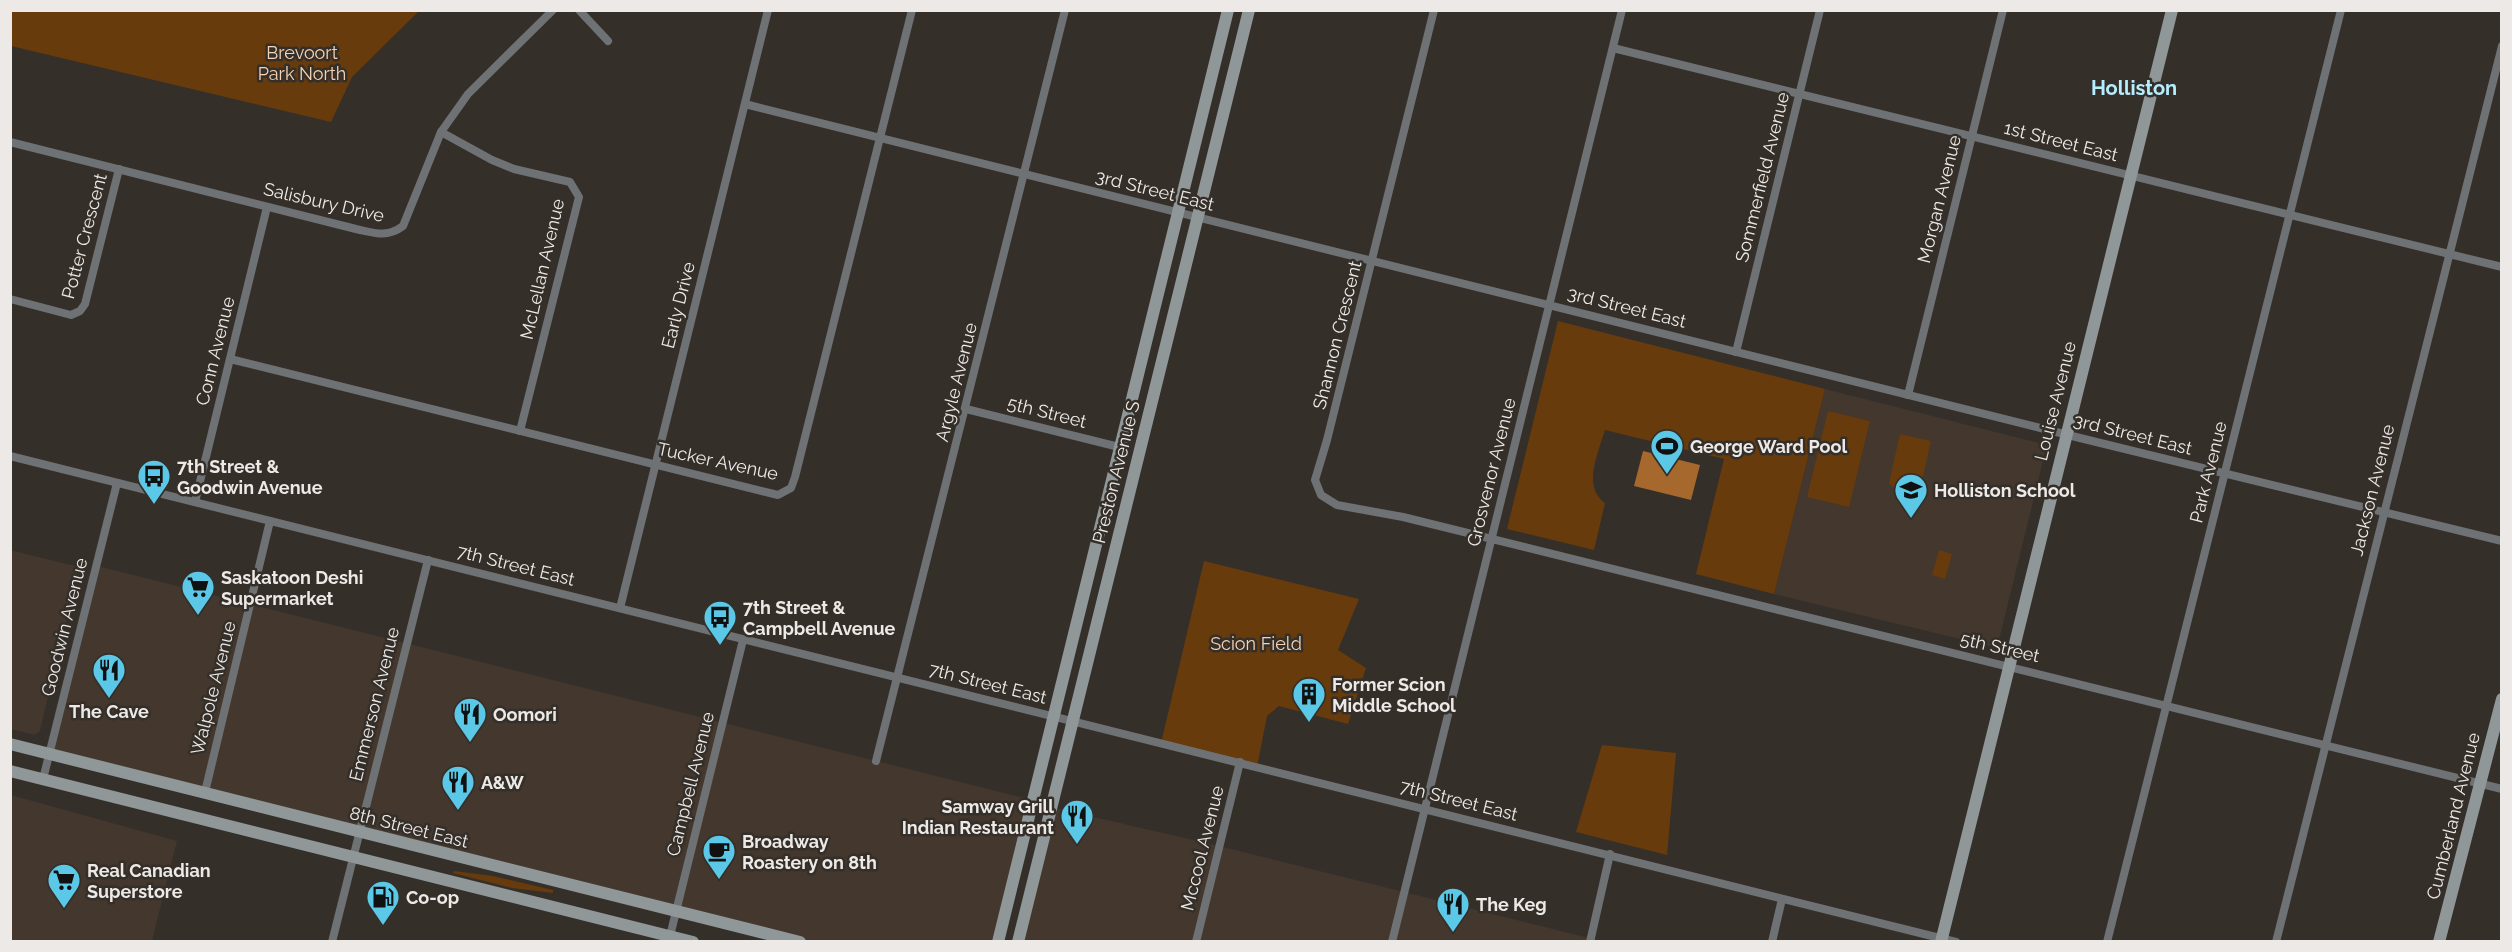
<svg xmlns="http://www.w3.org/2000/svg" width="2512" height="952" font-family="Raleway,sans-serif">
<rect width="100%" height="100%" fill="#352f2a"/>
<!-- built -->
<g fill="#43372e">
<polygon points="1825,389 2047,445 1997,648 1774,594"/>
<polygon points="10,550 79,567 40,731 34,735 11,729"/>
<polygon points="97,566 1032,800 998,941 799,942 49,754"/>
<polygon points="11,795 177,841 152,941 11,941"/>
<polygon points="1051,807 1219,846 1601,941 1018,942"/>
</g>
<!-- green -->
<g fill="#673b0c">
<polygon points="10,11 11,10 419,11 352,77 331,122 11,46"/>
<path d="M 1558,321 L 1825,389 L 1774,594 L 1696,574 L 1724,459 L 1605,430 C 1598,453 1582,487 1605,503 L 1594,550 L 1507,529 Z"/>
<polygon points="1828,411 1870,421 1849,507 1807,497"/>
<polygon points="1900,434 1931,441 1918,499 1900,495 1889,483"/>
<polygon points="1939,550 1952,554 1945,579 1932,575"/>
<polygon points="1204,561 1359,599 1338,650 1366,668 1348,724 1279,706 1267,716 1257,767 1161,743"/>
<polygon points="1602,745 1676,753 1667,855 1576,832"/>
<polygon points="454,871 493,876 553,890 553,893 512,888 453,873"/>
</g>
<!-- water -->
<polygon fill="#a6682c" points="1643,451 1700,465 1691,500 1634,486"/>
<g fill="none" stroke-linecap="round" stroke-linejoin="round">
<!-- street -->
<g stroke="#6e7274" stroke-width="8">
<polyline points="579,10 608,41"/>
<polyline points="1434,10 1327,440 1315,480 1321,495 1337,505 1403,517 2502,789"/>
<polyline points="1613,48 2502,267"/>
<polyline points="745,104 2080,438 2502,541"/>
<polyline points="441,132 492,160 514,169 570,182 579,197 520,431"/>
<path d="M 10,142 L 356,229 C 375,233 387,238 403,226 L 441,132 L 468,94 L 553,10"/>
<polyline points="10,299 71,315 80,311 85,304 119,169"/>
<polyline points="1736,352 1820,10"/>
<polyline points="230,359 778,495 791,488 795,477 912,10"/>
<polyline points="1908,395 2003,10"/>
<polyline points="966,409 1119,447"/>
<polyline points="10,456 1956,942"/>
<polyline points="195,502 267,207"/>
<polyline points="620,608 768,10"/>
<polyline points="876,761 1065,10"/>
<polyline points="43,779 117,483"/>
<polyline points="205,792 270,521"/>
<polyline points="670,936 743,640"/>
<polyline points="332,942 428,560"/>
<polyline points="1196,942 1240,762"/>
<polyline points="1392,942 1622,10"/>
<polyline points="1590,942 1610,854"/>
<polyline points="1772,942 1782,899"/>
<polyline points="2107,942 2341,10"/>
<polyline points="2276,942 2502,46"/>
</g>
<!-- secondary -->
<g stroke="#909799" stroke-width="12">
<polyline points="10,744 800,942"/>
<polyline points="10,771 693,942"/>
<polyline points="998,942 1228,10"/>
<polyline points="1018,942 1249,10"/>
<polyline points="1941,942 2172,10"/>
<polyline points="2439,942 2502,699"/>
</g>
</g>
<!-- icons -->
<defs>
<symbol id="stadium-pin" viewBox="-11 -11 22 30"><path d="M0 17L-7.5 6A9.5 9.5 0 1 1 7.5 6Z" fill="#5ac8e6" stroke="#352f2a"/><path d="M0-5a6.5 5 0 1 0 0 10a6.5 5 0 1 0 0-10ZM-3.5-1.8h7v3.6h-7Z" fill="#111"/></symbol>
<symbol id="bus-pin" viewBox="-11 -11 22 30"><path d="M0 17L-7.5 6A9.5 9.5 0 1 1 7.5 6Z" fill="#5ac8e6" stroke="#352f2a"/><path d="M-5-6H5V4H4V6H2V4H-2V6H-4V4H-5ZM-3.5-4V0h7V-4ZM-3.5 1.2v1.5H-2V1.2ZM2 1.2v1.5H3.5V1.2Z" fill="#111"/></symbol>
<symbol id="school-pin" viewBox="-11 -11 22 30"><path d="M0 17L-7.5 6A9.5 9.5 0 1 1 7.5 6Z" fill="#5ac8e6" stroke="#352f2a"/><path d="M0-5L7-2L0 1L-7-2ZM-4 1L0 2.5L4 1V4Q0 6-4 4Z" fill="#111"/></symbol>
<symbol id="supermarket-pin" viewBox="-11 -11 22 30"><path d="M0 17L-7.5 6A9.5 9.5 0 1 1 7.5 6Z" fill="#5ac8e6" stroke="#352f2a"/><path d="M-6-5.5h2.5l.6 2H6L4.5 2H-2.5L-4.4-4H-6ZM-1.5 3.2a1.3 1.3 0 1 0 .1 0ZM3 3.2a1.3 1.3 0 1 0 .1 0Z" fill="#111"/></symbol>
<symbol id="restaurant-pin" viewBox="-11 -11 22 30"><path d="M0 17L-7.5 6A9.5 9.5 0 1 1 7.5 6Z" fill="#5ac8e6" stroke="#352f2a"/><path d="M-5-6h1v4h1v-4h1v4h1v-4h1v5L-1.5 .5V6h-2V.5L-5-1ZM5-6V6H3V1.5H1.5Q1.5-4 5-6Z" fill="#111"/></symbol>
<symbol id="building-pin" viewBox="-11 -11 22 30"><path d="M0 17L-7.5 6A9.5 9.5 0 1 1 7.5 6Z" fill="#5ac8e6" stroke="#352f2a"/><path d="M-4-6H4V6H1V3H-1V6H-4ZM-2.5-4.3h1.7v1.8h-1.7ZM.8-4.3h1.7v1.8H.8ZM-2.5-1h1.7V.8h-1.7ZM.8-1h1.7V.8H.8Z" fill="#111"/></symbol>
<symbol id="cafe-pin" viewBox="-11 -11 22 30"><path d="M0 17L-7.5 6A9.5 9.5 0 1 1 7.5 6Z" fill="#5ac8e6" stroke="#352f2a"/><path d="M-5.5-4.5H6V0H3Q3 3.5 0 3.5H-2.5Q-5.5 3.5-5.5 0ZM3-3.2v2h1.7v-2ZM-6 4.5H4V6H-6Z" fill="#111"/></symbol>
<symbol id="fuel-pin" viewBox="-11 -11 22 30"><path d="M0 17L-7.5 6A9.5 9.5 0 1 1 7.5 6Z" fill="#5ac8e6" stroke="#352f2a"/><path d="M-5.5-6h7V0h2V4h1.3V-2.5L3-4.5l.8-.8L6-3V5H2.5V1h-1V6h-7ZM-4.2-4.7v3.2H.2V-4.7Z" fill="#111"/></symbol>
</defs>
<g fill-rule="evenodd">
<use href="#stadium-pin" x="1648" y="427" width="38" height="52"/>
<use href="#bus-pin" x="135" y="457" width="38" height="52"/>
<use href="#school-pin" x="1892" y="471" width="38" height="52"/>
<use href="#supermarket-pin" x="179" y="568" width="38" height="52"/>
<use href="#bus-pin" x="701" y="598" width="38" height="52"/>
<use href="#restaurant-pin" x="90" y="651" width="38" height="52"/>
<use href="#building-pin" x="1290" y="675" width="38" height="52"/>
<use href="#restaurant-pin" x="451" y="695" width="38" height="52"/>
<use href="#restaurant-pin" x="439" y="763" width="38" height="52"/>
<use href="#restaurant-pin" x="1058" y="797" width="38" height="52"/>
<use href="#cafe-pin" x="700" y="832" width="38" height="52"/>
<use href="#supermarket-pin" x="45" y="861" width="38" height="52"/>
<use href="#fuel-pin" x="364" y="878" width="38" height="52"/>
<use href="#restaurant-pin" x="1434" y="885" width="38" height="52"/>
</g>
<g text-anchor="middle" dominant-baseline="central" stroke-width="5" stroke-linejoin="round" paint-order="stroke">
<!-- park labels -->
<g font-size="18" fill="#f5d2b4" stroke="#352f2a">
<text x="302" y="52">Brevoort<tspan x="302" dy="21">Park North</tspan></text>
<text x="1256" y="643">Scion Field</text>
</g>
<!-- street labels -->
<g font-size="18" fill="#ede9e6" stroke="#352f2a">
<text transform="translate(2061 141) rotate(14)">1st Street East</text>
<text transform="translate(1762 177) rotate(-76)">Sommerfield Avenue</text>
<text transform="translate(1155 190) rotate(14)">3rd Street East</text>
<text transform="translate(1939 199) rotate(-76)">Morgan Avenue</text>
<text transform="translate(324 202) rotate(13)">Salisbury Drive</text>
<text transform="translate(84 236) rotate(-75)">Potter Crescent</text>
<text transform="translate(542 269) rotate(-77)">McLellan Avenue</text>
<text transform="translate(678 305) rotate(-76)">Early Drive</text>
<text transform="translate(1627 307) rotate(14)">3rd Street East</text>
<text transform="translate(1337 335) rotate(-76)">Shannon Crescent</text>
<text transform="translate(215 351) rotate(-76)">Conn Avenue</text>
<text transform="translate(956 382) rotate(-76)">Argyle Avenue</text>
<text transform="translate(2055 401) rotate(-76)">Louise Avenue</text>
<text transform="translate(1047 412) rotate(14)">5th Street</text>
<text transform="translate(2133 434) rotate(14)">3rd Street East</text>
<text transform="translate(718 461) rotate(12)">Tucker Avenue</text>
<text transform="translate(1116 472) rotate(-76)">Preston Avenue S</text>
<text transform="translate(1491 472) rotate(-76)">Grosvenor Avenue</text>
<text transform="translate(2208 472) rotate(-76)">Park Avenue</text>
<text transform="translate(2372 490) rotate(-76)">Jackson Avenue</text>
<text transform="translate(516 565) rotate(14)">7th Street East</text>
<text transform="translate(64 627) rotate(-76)">Goodwin Avenue</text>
<text transform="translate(2000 647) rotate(13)">5th Street</text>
<text transform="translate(988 683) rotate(14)">7th Street East</text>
<text transform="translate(213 688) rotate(-76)">Walpole Avenue</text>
<text transform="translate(374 704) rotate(-76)">Emmerson Avenue</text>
<text transform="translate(690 784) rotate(-76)">Campbell Avenue</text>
<text transform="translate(1459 800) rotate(14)">7th Street East</text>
<text transform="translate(2453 816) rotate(-76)">Cumberland Avenue</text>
<text transform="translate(409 827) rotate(14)">8th Street East</text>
<text transform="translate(1202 848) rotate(-76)">Mccool Avenue</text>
</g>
<!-- poi labels -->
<g font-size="18" font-weight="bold" fill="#ede9e6" stroke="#352f2a" text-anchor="start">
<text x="1690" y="446">George Ward Pool</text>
<text x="177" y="466">7th Street &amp;<tspan x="177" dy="21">Goodwin Avenue</tspan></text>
<text x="1934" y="490">Holliston School</text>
<text x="221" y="577">Saskatoon Deshi<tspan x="221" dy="21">Supermarket</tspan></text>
<text x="743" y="607">7th Street &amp;<tspan x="743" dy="21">Campbell Avenue</tspan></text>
<text x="1332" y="684">Former Scion<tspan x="1332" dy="21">Middle School</tspan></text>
<text x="109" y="711" text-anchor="middle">The Cave</text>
<text x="493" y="714">Oomori</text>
<text x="481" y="782">A&amp;W</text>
<text x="1054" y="806" text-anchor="end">Samway Grill<tspan x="1054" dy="21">Indian Restaurant</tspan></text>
<text x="742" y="841">Broadway<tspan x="742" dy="21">Roastery on 8th</tspan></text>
<text x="87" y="870">Real Canadian<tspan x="87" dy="21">Superstore</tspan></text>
<text x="406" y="897">Co-op</text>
<text x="1476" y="904">The Keg</text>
</g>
<!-- neighbourhood labels -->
<g font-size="20" font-weight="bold" fill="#b7eeff" stroke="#352f2a">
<text x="2134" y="88">Holliston</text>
</g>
</g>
<!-- border -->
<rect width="2512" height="952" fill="none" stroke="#ede9e6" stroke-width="24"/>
</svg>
